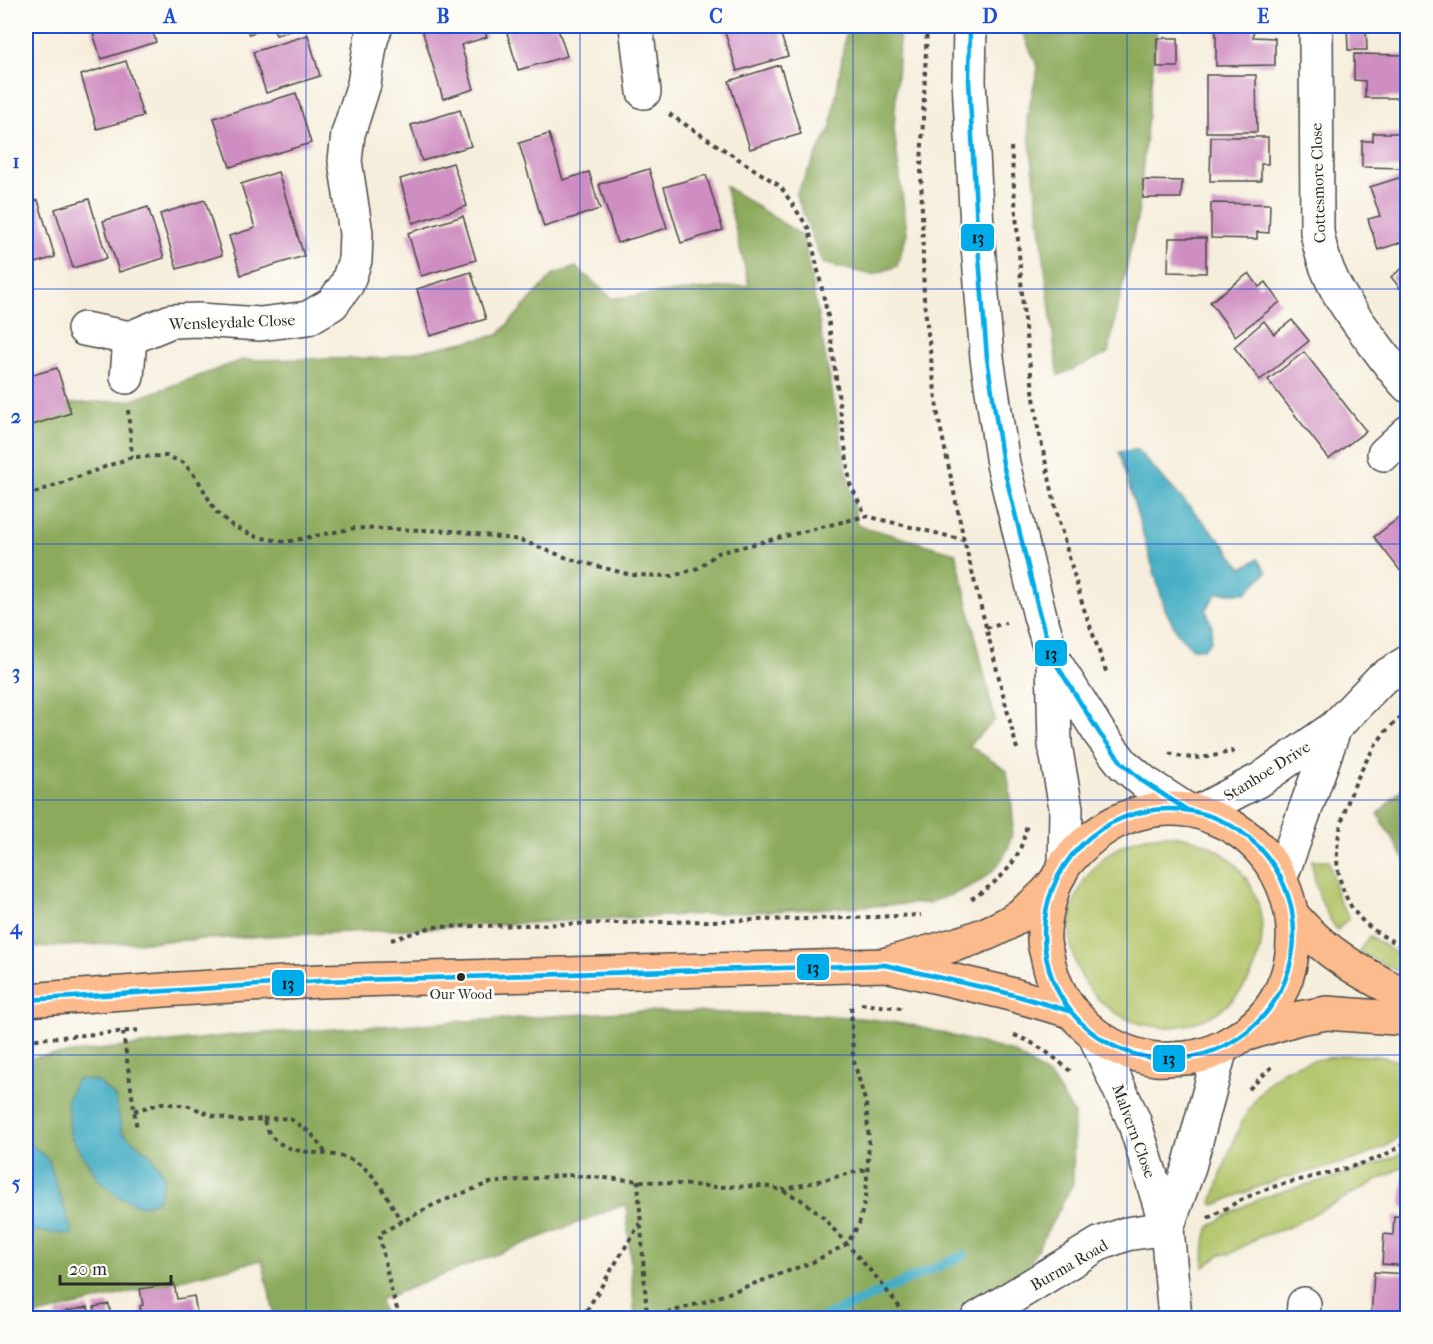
<svg xmlns="http://www.w3.org/2000/svg" width="1433" height="1344" font-family="'IM FELL French Canon',serif">
<rect width="100%" height="100%" fill="#fdfcf7"/>
<filter id="ink" filterUnits="userSpaceOnUse"><feTurbulence type="fractalNoise" baseFrequency=".0167" numOctaves="2"/><feDisplacementMap in="SourceGraphic" scale="12" xChannelSelector="R" yChannelSelector="G"/><feConvolveMatrix kernelMatrix="1 2 1 2 8 2 1 2 1" color-interpolation-filters="sRGB"/></filter>
<filter id="wash" filterUnits="userSpaceOnUse"><feTurbulence type="fractalNoise" baseFrequency=".008" numOctaves="4" result="noise"/><feDisplacementMap in="SourceGraphic" scale="24" xChannelSelector="R" yChannelSelector="G"/><feGaussianBlur stdDeviation="1.35" result="paint"/><feColorMatrix in="noise" values="0 0 0 0 0 0 0 0 0 0 0 0 0 0 0 0 0 1.4 0 .05"/><feComposite in="paint" operator="in"/></filter>
<g filter="url(#wash)">
<rect width="100%" height="100%" fill="#f6eedc"/>
<!-- green -->
<g fill="#b1c468" stroke="#6e784a" stroke-width="1.5">
<circle cx="1166" cy="931" r="96"/>
<path d="M 1312,860 L 1329,860 L 1338,899 L 1349,918 L 1337,930 C 1322,909 1314,887 1312,860 Z"/>
<polygon points="1369,936 1407,960 1407,976 1359,952"/>
<path d="M 1348,1055 L 1377,1056 L 1407,1062 L 1407,1131 C 1374,1161 1326,1166 1284,1178 C 1261,1185 1238,1195 1215,1205 L 1212,1203 C 1225,1163 1246,1091 1285,1070 C 1304,1060 1327,1058 1348,1055 Z"/>
<path d="M 1407,1149 L 1407,1165 L 1287,1228 L 1259,1237 L 1230,1254 L 1221,1254 L 1204,1267 C 1205,1256 1203,1240 1208,1230 C 1211,1224 1220,1220 1226,1216 C 1272,1186 1329,1184 1379,1163 C 1389,1159 1399,1156 1407,1149 Z"/>
</g>
<!-- forest -->
<g fill="#8caa5c" stroke="#5c6a44" stroke-width="1.5">
<polygon points="847,26 900,26 894,130 907,233 897,266 872,275 822,263 796,194 831,127"/>
<polygon points="1020,26 1157,26 1138,214 1108,353 1058,376 1027,117 1038,68"/>
<path d="M 725,186 L 803,236 L 857,525 L 956,553 L 995,720 L 969,745 L 1007,771 C 1009,790 1015,813 1012,832 C 1006,877 964,891 928,903 L 26,948 L 26,403 L 47,405 L 133,400 L 242,360 L 387,358 L 498,335 L 554,274 L 576,267 L 612,298 L 749,285 Z"/>
<polygon points="1407,783 1407,863 1378,814"/>
<polygon points="636,1011 822,1015 871,1019 916,1026 1013,1052 1051,1078 1074,1114 1073,1184 1021,1279 947,1318 635,1318 626,1204 379,1300 386,1318 275,1318 262,1260 26,1318 26,1058 234,1035"/>
</g>
<!-- water -->
<g fill="#45aec4" stroke="#386c78" stroke-width="1.5">
<polygon points="1136,449 1223,543 1242,568 1258,559 1267,572 1246,593 1217,593 1206,609 1212,627 1211,641 1203,649 1192,648 1178,634 1165,609 1119,452"/>
<polygon points="77,1079 97,1081 115,1097 122,1132 152,1156 165,1178 157,1201 141,1206 118,1196 99,1180 71,1137 67,1100"/>
<polygon points="26,1140 48,1159 73,1235 32,1231 26,1223"/>
</g>
<g fill="none" stroke-linecap="round" stroke-linejoin="round">
<!-- stream -->
<polyline stroke="#45aec4" stroke-width="10" points="822,1318 964,1255"/>
</g>
<g id="blocks">
<!-- building -->
<g fill="#cf8ec1">
<polygon points="91,26 151,26 156,42 101,59"/>
<polygon points="246,26 307,26 276,35 273,27 249,34"/>
<polygon points="421,26 483,26 487,37 461,45 474,89 443,99"/>
<polygon points="505,26 557,26 567,56 518,70"/>
<polygon points="723,26 778,26 788,56 737,71"/>
<polygon points="1216,26 1254,26 1253,37 1275,38 1275,65 1216,66"/>
<polygon points="1347,26 1366,26 1367,50 1348,50"/>
<polygon points="308,35 320,76 266,93 253,52"/>
<rect x="1157" y="38" width="21" height="29"/>
<polygon points="1354,54 1408,55 1408,98 1365,98 1365,81 1354,80"/>
<polygon points="126,61 143,116 97,129 81,75"/>
<polygon points="780,65 801,134 750,149 729,81"/>
<polygon points="1206,75 1256,75 1257,132 1206,132"/>
<polygon points="296,93 311,143 230,167 214,118"/>
<polygon points="460,110 471,146 422,161 411,125"/>
<polygon points="1373,133 1408,133 1408,168 1362,167 1362,141 1373,141"/>
<polygon points="549,134 563,180 589,172 600,209 544,227 519,143"/>
<polygon points="1211,137 1268,137 1268,164 1261,164 1261,181 1210,181"/>
<polygon points="453,163 467,206 413,223 400,179"/>
<polygon points="649,169 667,228 617,243 599,184"/>
<polygon points="278,172 304,256 241,275 229,236 255,228 241,184"/>
<polygon points="706,175 723,230 681,243 664,187"/>
<polygon points="1408,175 1408,240 1378,250 1368,219 1380,216 1370,187"/>
<polygon points="1143,180 1182,181 1181,198 1143,198"/>
<polygon points="89,199 107,258 73,268 55,209"/>
<polygon points="38,200 55,257 26,266 26,204"/>
<polygon points="205,200 222,255 177,269 160,214"/>
<polygon points="1211,203 1270,204 1269,233 1257,232 1257,239 1211,238"/>
<polygon points="148,207 164,258 119,272 103,221"/>
<polygon points="463,216 476,260 421,276 408,233"/>
<polygon points="1169,238 1206,238 1206,273 1168,272"/>
<polygon points="1408,264 1408,298 1391,277"/>
<polygon points="471,272 486,319 430,336 417,289"/>
<polygon points="1249,273 1259,287 1266,282 1280,302 1235,336 1210,302"/>
<polygon points="1292,320 1309,341 1260,380 1234,347 1264,321 1274,334"/>
<polygon points="1304,352 1366,431 1329,459 1268,380"/>
<polygon points="57,368 71,413 26,427 26,377"/>
<polygon points="1408,511 1408,568 1402,573 1374,537"/>
<polygon points="1403,1178 1408,1178 1408,1208 1401,1207"/>
<polygon points="1394,1216 1408,1217 1408,1266 1382,1264 1384,1234 1393,1235"/>
<polygon points="1374,1272 1408,1274 1408,1318 1371,1318"/>
<polygon points="174,1283 177,1299 194,1296 198,1318 142,1318 140,1306 143,1305 140,1289"/>
<polygon points="109,1304 111,1318 96,1318 94,1307"/>
<polygon points="88,1307 90,1318 57,1318 56,1313"/>
</g>
</g>
</g>
<g filter="url(#ink)">
<use href="#blocks" fill-opacity="0" stroke="#494846" stroke-width="1.5"/>
<g fill="none" stroke-linecap="round" stroke-linejoin="round">
<defs>
<g id="minor">
<polyline points="636,26 644,92"/>
<polyline points="970,26 969,81 978,245 987,358 1003,464 1040,616 1053,659 1100,734 1123,764 1144,782 1187,810"/>
<path d="M 1316,26 L 1317,232 C 1325,280 1347,308 1376,346 C 1386,359 1396,374 1408,386"/>
<polyline points="84,329 130,338 171,321 199,320 260,324 308,318 332,304 347,284 355,260 356,233 345,161 348,134 364,84 371,40 376,26"/>
<polyline points="127,377 130,338"/>
<polyline points="1384,454 1408,432"/>
<polyline points="1053,659 1055,745 1066,808 1065,864"/>
<polyline points="1198,812 1261,779 1335,727 1381,679 1408,662"/>
<polyline points="1281,877 1335,727"/>
<polyline points="1095,1036 1134,1121 1167,1228 1175,1318"/>
<polyline points="1167,1228 1189,1167 1221,1048"/>
<polyline points="978,1318 1099,1244 1126,1234 1167,1228"/>
<polyline points="1303,1318 1304,1304"/>
</g>
<g id="major">
<path d="M 1293,916 C 1326,954 1363,974 1408,997"/>
<path d="M 887,964 C 928,951 985,941 1019,916 C 1031,907 1047,894 1055,882 C 1060,876 1062,867 1068,861 C 1100,824 1138,804 1188,810 C 1198,811 1207,815 1216,819 C 1308,856 1322,989 1235,1040 C 1221,1049 1202,1057 1185,1058 C 1176,1058 1165,1060 1156,1059 C 1102,1052 1059,1012 1048,960 C 1047,953 1044,947 1044,940 C 1043,921 1049,901 1055,883"/>
<polyline points="26,1000 178,989 320,981 885,965 1003,992 1070,1011"/>
<polyline points="1247,1034 1299,1018 1327,1013 1408,1019"/>
</g>
</defs>
<!-- minor casing -->
<use href="#minor" stroke="#494846" stroke-width="36"/>
<!-- major casing -->
<use href="#major" stroke="#494846" stroke-width="36"/>
<!-- path -->
<g stroke="#494846" stroke-width="4" stroke-dasharray="4.5 4.5" stroke-linecap="butt">
<polyline points="927,26 921,167 924,300 938,416 964,540 1017,749"/>
<polyline points="669,114 780,186 809,229 828,317 850,484 866,516 964,540"/>
<polyline points="1011,147 1024,320 1038,428 1059,522 1083,606 1107,674"/>
<polyline points="128,410 132,457"/>
<polyline points="26,496 132,457 167,456 184,463 198,480 216,512 234,527 257,537 285,542 355,528 456,531 520,540 570,559 631,575 673,576 698,568 718,553 866,516"/>
<polyline points="986,628 1006,623"/>
<path d="M 1408,711 C 1401,717 1393,723 1387,730 C 1363,758 1338,815 1337,852 C 1336,874 1344,899 1358,916 C 1371,931 1390,940 1408,949"/>
<path d="M 1169,753 C 1189,761 1211,758 1231,751 L 1234,753"/>
<path d="M 971,899 C 1002,880 1022,860 1027,822"/>
<polyline points="391,940 432,927 849,918 921,915"/>
<polyline points="861,1004 902,1008"/>
<polyline points="123,1032 137,1130"/>
<path d="M 1014,1035 C 1036,1043 1053,1056 1070,1071"/>
<polyline points="26,1040 141,1030"/>
<polyline points="1249,1089 1274,1065"/>
<path d="M 134,1111 L 162,1103 L 189,1106 L 214,1116 L 238,1121 L 263,1119 C 266,1125 269,1135 274,1139 C 297,1159 328,1148 354,1161 C 378,1174 389,1201 402,1223"/>
<polyline points="263,1119 289,1118 311,1133 325,1152"/>
<polyline points="638,1180 647,1318"/>
<polyline points="782,1190 868,1169"/>
<path d="M 1208,1218 C 1227,1208 1246,1196 1267,1189 C 1304,1176 1379,1167 1408,1140"/>
<polyline points="400,1318 391,1290 379,1234 435,1204 489,1183 567,1175 716,1187 765,1186 781,1190 800,1199 820,1214 877,1278 908,1318"/>
<polyline points="582,1318 640,1223"/>
<polyline points="650,1318 704,1302 813,1262 847,1244 859,1224 866,1196 869,1141 866,1104 853,1058 851,1002"/>
</g>
<!-- minor -->
<use href="#minor" stroke="#fff" stroke-width="33"/>
<!-- major -->
<use href="#major" stroke="#fbbb8d" stroke-width="33"/>
<defs>
<g id="bus-1">
<polyline points="970,26 969,81 978,245 987,358 1003,464 1040,616 1053,659 1100,734 1123,764 1144,782 1187,810"/>
<circle cx="1169" cy="934" r="125"/>
<polyline points="26,1000 320,981 885,965 1003,992 1070,1011"/>
</g>
</defs>
<!-- bus-1 casing -->
<use href="#bus-1" stroke="#fdfcf7" stroke-width="9"/>
<!-- bus-1 -->
<use href="#bus-1" stroke="#00ace9" stroke-width="4.5"/>
</g>
</g>
<!-- grid -->
<path fill="none" stroke="#1d4ed8" stroke-width="1.5" stroke-opacity="0.55" d="M 306,26 L 306,1318M 580,26 L 580,1318M 853,26 L 853,1318M 1127,26 L 1127,1318M 26,289 L 1408,289M 26,544 L 1408,544M 26,800 L 1408,800M 26,1055 L 1408,1055"/>
<!-- markers -->
<circle fill="#2b2b2b" stroke="#fdfcf7" stroke-width="2" cx="461" cy="977" r="5"/>
<g text-anchor="middle" dominant-baseline="central" stroke-width="6" stroke-linejoin="round" paint-order="stroke">
<!-- bus labels -->
<g font-size="14" fill="#2b2b2b" stroke="#fdfcf7">
<text x="461" y="994">Our Wood</text>
</g>
<!-- street labels -->
<g font-size="16" fill="#2b2b2b" stroke="#fdfcf7">
<text transform="translate(1318 183) rotate(-92)">Cottesmore Close</text>
<text transform="translate(232 322) rotate(-2)">Wensleydale Close</text>
<text transform="translate(1267 771) rotate(-32)">Stanhoe Drive</text>
<text transform="translate(1134 1131) rotate(70)">Malvern Close</text>
<text transform="translate(1069 1265) rotate(-30)">Burma Road</text>
</g>
</g>
<g stroke="#fdfcf7" stroke-width="2">
<rect x="960" y="223" width="35" height="29" rx="6" fill="#00ace9"/>
<rect x="1034" y="639" width="34" height="28" rx="6" fill="#00ace9"/>
<rect x="796" y="953" width="34" height="28" rx="6" fill="#00ace9"/>
<rect x="271" y="969" width="34" height="28" rx="6" fill="#00ace9"/>
<rect x="1152" y="1044" width="34" height="29" rx="6" fill="#00ace9"/>
</g>
<g font-size="16" text-anchor="middle" font-weight="bold" fill="#111">
<text x="978" y="243">13</text>
<text x="1051" y="659">13</text>
<text x="813" y="973">13</text>
<text x="288" y="989">13</text>
<text x="1169" y="1064">13</text>
</g>
<!-- margin -->
<rect width="1433" height="1344" fill="none" stroke="#fdfcf7" stroke-width="66"/>
<!-- scale -->
<path d="M60 1275v9h111v-9" fill="none" stroke="#2b2b2b" stroke-width="3"/>
<text x="69" y="1275" font-size="18" fill="#2b2b2b" stroke="#fdfcf7" stroke-width="4.5" paint-order="stroke">20 m</text>
<rect x="33" y="33" width="1367" height="1278" fill="none" stroke="#1d4ed8" stroke-width="2"/>
<g font-size="20" text-anchor="middle" font-weight="bold" fill="#1d4ed8">
<text x="170" y="23">A</text>
<text x="443" y="23">B</text>
<text x="716" y="23">C</text>
<text x="990" y="23">D</text>
<text x="1263" y="23">E</text>
<text x="16" y="168">1</text>
<text x="16" y="423">2</text>
<text x="16" y="679">3</text>
<text x="16" y="934">4</text>
<text x="16" y="1190">5</text>
</g>
</svg>
